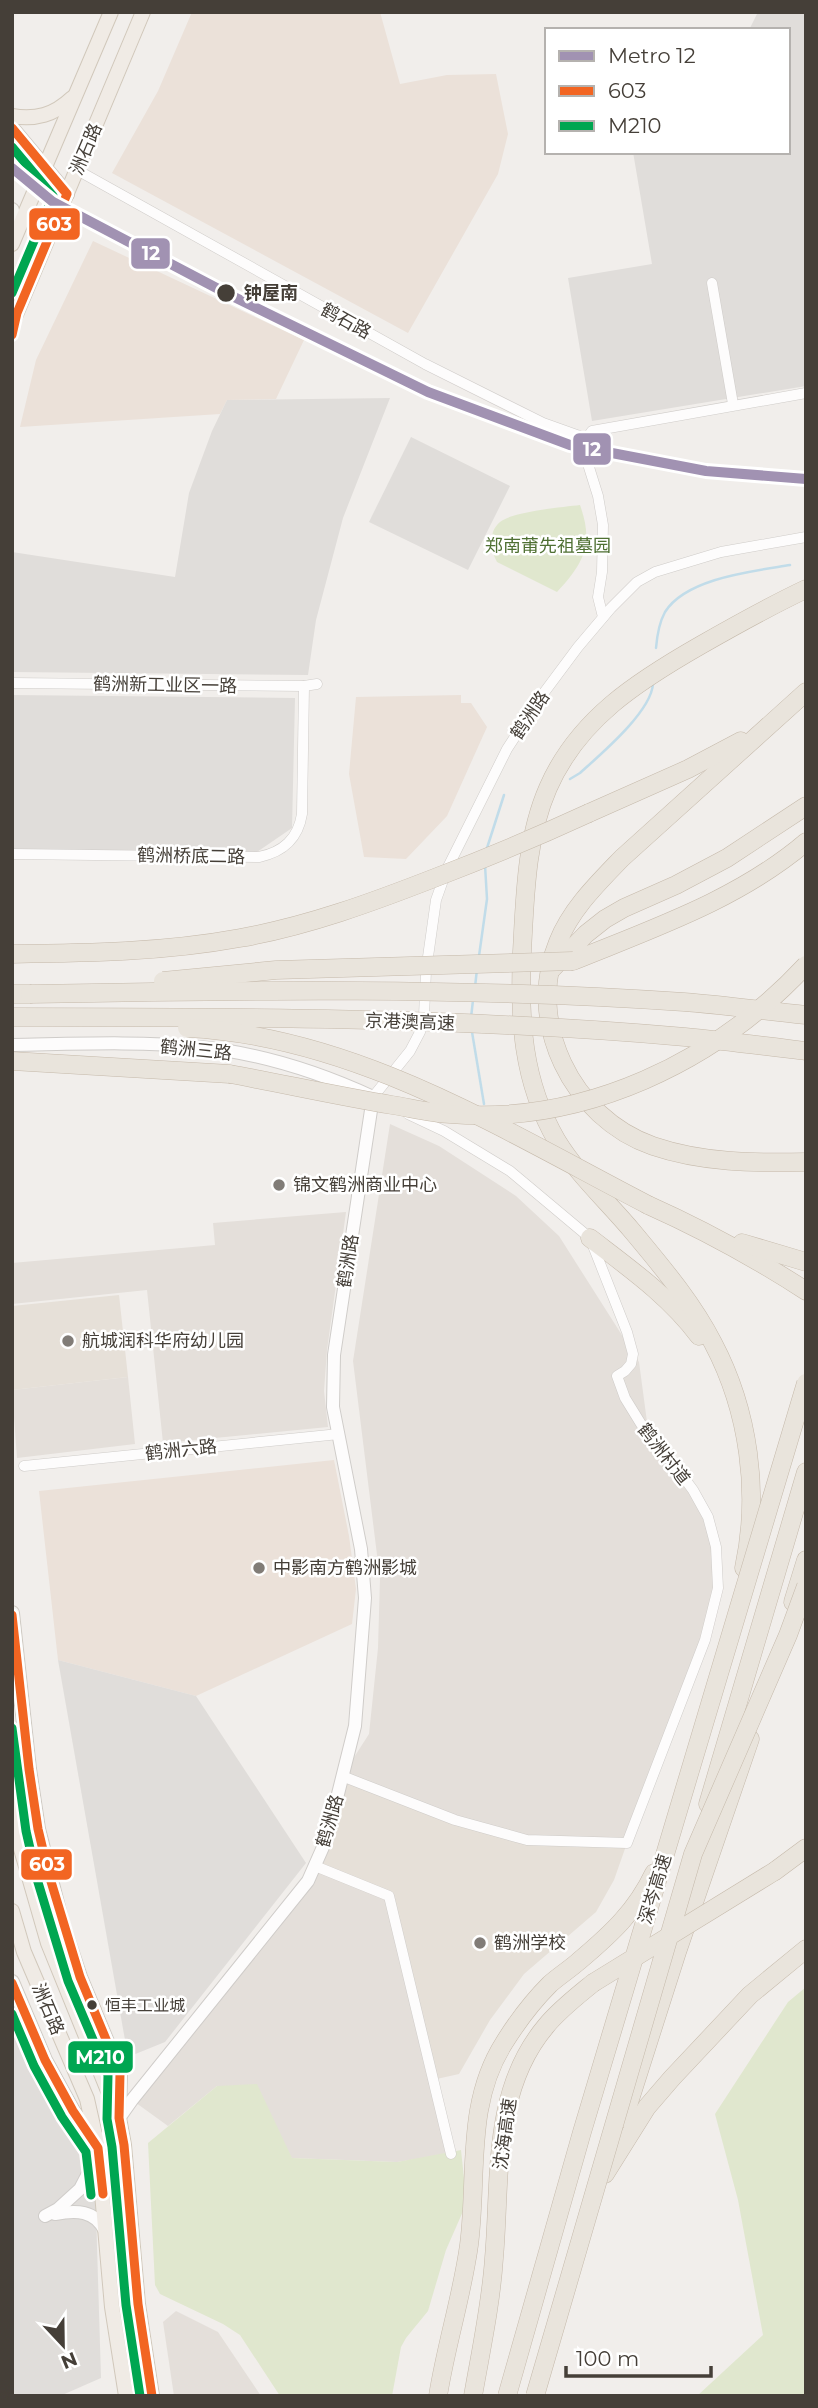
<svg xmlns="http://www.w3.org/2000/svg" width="818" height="2408" font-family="Montserrat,'Noto Sans SC',sans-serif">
<rect width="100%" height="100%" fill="#f1eeeb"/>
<!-- residential -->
<g fill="#e4dfda">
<polygon points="390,1124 439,1146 516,1196 559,1236 639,1362 649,1437 708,1517 718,1588 705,1640 627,1843 527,1840 342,1776 369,1734 378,1648 380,1579 353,1361"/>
<polygon points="346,1212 327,1350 324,1391 328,1427 163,1443 147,1290 12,1304 12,1263 215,1245 213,1223"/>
<polygon points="128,1377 135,1444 17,1458 12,1390"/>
<polygon points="315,1866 389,1896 451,2154 397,2162 292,2158 217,2086 168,2126 132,2100"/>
<polygon points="176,2311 218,2332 261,2396 174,2396 163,2322"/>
</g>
<!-- commercial -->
<g fill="#ebe1d9">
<polygon points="192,12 380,12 400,84 447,75 496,74 508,134 498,174 408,333 112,173 158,91"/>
<polygon points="93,241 304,340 276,399 227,400 220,414 20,427 36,360"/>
<polygon points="461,695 461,703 471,703 487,727 447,816 406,859 364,857 349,774 356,697"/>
<polygon points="334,1460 349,1536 356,1589 352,1624 196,1696 58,1660 39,1491"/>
</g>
<!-- industrial -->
<g fill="#e0ddda">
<polygon points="758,12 806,12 806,386 592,421 568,278 652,264 633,152 788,152 788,30 749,30"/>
<polygon points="390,398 343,518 316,620 308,675 12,672 12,552 175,577 189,493 212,431 227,400"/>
<polygon points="411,437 510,486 468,570 369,522"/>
<polygon points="12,695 295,698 292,828 257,852 12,849"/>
<polygon points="58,1660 196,1696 306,1863 165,2042 128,2057"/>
<polygon points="12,2017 95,2180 101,2378 60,2396 12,2396"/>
</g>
<!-- education -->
<g fill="#e6e0d8">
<polygon points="119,1295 128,1377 12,1390 12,1306"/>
<polygon points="342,1776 527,1840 627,1843 614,1880 596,1912 524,1974 490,2020 459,2074 432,2080 389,1896 315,1866"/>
</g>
<!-- green -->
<g fill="#e0e7ce">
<path d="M 580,505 C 594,544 584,563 557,592 L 497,562 C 490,550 488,532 500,522 C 511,512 563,507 580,505 Z"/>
<polygon points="806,1987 806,2396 697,2396 763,2335 738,2200 715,2114 788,2002"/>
<polygon points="257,2084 292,2158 397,2162 461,2150 466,2197 464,2209 446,2250 428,2311 406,2338 401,2347 392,2396 280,2396 240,2335 223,2324 160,2294 155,2285 148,2143 217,2086"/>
</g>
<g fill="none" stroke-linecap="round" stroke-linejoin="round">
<!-- stream -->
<g stroke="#c1dce9" stroke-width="2.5">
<path d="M 656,648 C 657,636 659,623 665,612 C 686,578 754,571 790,565"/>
<path d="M 570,779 L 580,773 C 601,754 651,712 653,684"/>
<polyline points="487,848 504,795"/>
<polyline points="479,956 487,899 485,865"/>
<polyline points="475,987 477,969"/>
<polyline points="471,1018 473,1000"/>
<polyline points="472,1032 484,1104"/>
</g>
<defs>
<g id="minor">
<polyline points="77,170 425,364 543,423 585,438"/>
<polyline points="712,283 733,404"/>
<polyline points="603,617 598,597 602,572 603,525 598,496 582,445 592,431 806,393"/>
<polyline points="12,683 304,686 317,684"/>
<path d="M 12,854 L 259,857 C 283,852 298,839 302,814 L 304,686"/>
<polyline points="378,1100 373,1097 410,1051 420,1032 424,1016 426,971 436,900 447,869 507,749 543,694 578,647 611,608 637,582 655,572 721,552 806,537"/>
<polyline points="24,1466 339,1434"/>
<polyline points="342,1776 455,1820 527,1840 627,1843 705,1640 718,1588 716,1547 708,1517 693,1490 673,1463 649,1437 625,1398 617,1376 625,1371 631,1364 633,1354 627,1332 590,1238 510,1171 444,1131 408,1114"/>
<polyline points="315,1866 389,1896 451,2154"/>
</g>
<g id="tertiary">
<path d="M 12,1045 C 74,1044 137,1041 199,1047 C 259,1053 319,1072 373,1097 L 334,1355 L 333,1407 L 361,1549 L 365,1598 L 355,1726 L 327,1838 L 308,1881 L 132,2100 L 98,2148 L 94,2162 L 80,2189 L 58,2209 L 45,2216"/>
<path d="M 55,2214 C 76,2210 95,2210 105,2231"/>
</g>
<g id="secondary">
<polyline points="12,128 67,194"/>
<polyline points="12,164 37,185 67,194"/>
<polyline points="12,210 13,240"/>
<polyline points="12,1613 29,1769 38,1829 62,1923 80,1977 120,2073 119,2118"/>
<polyline points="12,1982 45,2060 73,2111 97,2145"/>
</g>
<g id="primary">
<path d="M 12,116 C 36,120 54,115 72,98"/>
<polyline points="12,244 111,12"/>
<polyline points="12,324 143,12"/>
<polyline points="12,1801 21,1849 48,1943 119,2118 124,2145 138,2304 152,2396"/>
<polyline points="12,1911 24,1952 87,2099 98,2148 112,2307 126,2396"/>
<polyline points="65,1968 94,2010"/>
</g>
<g id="motorway">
<path d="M 806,692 L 622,858 C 598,883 571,909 558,942 C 525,1022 572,1118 653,1146 C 703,1163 754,1163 806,1162"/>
<polyline points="589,813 688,769 741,741"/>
<path d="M 573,961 C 654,928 739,899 806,842"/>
<polyline points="551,970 586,934 605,919 624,908 676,885 727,858 806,806"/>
<polyline points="12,994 30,994"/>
<polyline points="12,1061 230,1074"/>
<path d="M 648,1205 C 704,1230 755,1258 806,1291"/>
<path d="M 590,1238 C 629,1268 669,1296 699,1336"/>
<polyline points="742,1243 806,1262"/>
<path d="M 744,1568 C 760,1493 749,1411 713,1343 C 692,1302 662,1267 633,1232 C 608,1202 578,1175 557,1141 C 522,1081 519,1019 522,952 C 525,897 526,838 548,788 C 578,719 638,681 701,645 C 736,625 770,606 806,589"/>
<polyline points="793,1602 806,1560"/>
<polyline points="708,1804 806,1472"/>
<polyline points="775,1871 806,1848"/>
<polyline points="624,2118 677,1952 750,1739"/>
<polyline points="605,2174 647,2107 672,2078 750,1995 806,1949"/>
<path d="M 438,2396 C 446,2345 462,2296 469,2245 C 478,2176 465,2104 504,2043 C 517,2022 532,2002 550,1984 C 559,1976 570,1969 579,1961 C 611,1934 636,1911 654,1873"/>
<path d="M 473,2396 C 481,2350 491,2304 494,2258 C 501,2179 491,2091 546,2026 C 559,2010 576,1997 593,1983"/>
</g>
</defs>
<!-- minor casing -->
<use href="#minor" stroke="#cfccc9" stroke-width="11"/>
<!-- tertiary casing -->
<use href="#tertiary" stroke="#cfccc9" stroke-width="14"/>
<!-- secondary casing -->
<use href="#secondary" stroke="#cfcac3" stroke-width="16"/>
<!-- primary casing -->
<use href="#primary" stroke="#d1c8bb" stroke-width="16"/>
<!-- motorway casing -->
<use href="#motorway" stroke="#c5b9aa" stroke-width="19"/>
<!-- minor -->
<use href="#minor" stroke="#fdfcfc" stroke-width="10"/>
<!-- tertiary -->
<use href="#tertiary" stroke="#fdfcfc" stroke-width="12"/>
<!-- secondary -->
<use href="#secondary" stroke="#f5f4f0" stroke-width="14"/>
<!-- primary -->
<use href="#primary" stroke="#f0ebe5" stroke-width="14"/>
<!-- motorway -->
<use href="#motorway" stroke="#e9e4dc" stroke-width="18"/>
<defs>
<g id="motorway-bridge">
<path d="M 12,954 C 89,953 164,952 240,938 C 308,926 373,902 437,877 C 489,857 539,836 589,813"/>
<polyline points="163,981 276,970 573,961"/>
<path d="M 30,994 C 248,990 467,987 684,1002 C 725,1005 765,1011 806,1015"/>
<path d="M 12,1017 C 236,1017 461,1017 685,1037 C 725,1041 765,1046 806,1051"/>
<path d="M 187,1028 C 355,1036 503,1130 648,1205"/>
<path d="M 230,1074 C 284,1084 338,1096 392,1105 C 411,1108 431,1113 450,1114 C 584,1125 716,1062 806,965"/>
<polyline points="593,1983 775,1871"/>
<polyline points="507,2396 582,2132 806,1383"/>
<polyline points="535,2396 693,1854 788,1635 806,1586"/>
</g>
</defs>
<!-- motorway-bridge casing -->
<use href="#motorway-bridge" stroke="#c5b9aa" stroke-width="19" stroke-linecap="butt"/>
<!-- motorway-bridge -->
<use href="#motorway-bridge" stroke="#e9e4dc" stroke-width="18"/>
<defs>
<g id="bus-1">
<polyline points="12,128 67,194 17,313 12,335"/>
<polyline points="12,1615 29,1769 38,1829 49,1875 80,1977 120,2073 119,2118 124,2145 138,2304 152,2396"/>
<polyline points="12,1983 45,2060 73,2111 98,2148 103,2194"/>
</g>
<g id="bus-2">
<polyline points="12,147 53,196 12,293"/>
<polyline points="12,1728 26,1831 37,1879 68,1981 108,2075 107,2119 112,2147 126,2305 140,2396"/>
<polyline points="12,2014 34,2066 62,2117 86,2152 91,2195"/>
</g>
</defs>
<!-- bus-1 casing -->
<use href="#bus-1" stroke="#fff" stroke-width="14"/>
<!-- bus-2 casing -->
<use href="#bus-2" stroke="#fff" stroke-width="14"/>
<!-- bus-1 -->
<use href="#bus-1" stroke="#f26522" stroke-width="9"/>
<!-- bus-2 -->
<use href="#bus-2" stroke="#00a651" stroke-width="9"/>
<defs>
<polyline id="metro-1" points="12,168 53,202 226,293 428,392 570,445 706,471 806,479"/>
</defs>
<!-- metro-1 casing -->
<use href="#metro-1" stroke="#fff" stroke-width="16"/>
<!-- metro-1 -->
<use href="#metro-1" stroke="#a192b2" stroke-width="10"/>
</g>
<!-- markers -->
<g fill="#453f38" stroke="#fff" stroke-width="2.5">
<circle cx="226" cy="293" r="10"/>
<circle cx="92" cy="2005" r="6"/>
</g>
<g fill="#817c77" stroke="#fff" stroke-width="2.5">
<circle cx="279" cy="1185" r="7"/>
<circle cx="68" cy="1341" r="7"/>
<circle cx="259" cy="1568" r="7"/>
<circle cx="480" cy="1943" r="7"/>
</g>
<g text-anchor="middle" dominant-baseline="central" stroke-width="5" stroke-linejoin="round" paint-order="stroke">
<!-- bus labels -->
<g font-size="16" fill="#453f38" stroke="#fff" text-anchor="start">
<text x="105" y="2005">恒丰工业城</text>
</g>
<!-- street labels -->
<g font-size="18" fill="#453f38" stroke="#fff">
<text transform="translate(86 149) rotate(-67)">洲石路</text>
<text transform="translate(346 321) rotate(29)">鹤石路</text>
<text transform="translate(165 685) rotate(1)">鹤洲新工业区一路</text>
<text transform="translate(530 715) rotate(-56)">鹤洲路</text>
<text transform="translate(191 856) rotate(1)">鹤洲桥底二路</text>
<text transform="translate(410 1022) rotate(2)">京港澳高速</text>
<text transform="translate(196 1050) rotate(6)">鹤洲三路</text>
<text transform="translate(348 1261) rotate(-81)">鹤洲路</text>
<text transform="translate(181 1450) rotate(-6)">鹤洲六路</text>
<text transform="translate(664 1454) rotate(52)">鹤洲村道</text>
<text transform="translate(330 1821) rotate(-74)">鹤洲路</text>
<text transform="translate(655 1889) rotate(-73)">深岑高速</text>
<text transform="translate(48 2009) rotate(67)">洲石路</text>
<text transform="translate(505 2134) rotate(-82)">沈海高速</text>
</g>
<!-- stop labels -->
<g font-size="18" font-weight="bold" fill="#453f38" stroke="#fff" text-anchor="start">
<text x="244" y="293">钟屋南</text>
</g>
<!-- park labels -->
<g font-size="18" fill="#4f7033" stroke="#fff">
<text x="548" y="546">郑南莆先祖墓园</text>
</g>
<!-- poi labels -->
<g font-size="18" fill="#453f38" stroke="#fff" text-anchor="start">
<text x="293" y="1185">锦文鹤洲商业中心</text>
<text x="82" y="1341">航城润科华府幼儿园</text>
<text x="273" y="1568">中影南方鹤洲影城</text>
<text x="494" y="1943">鹤洲学校</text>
</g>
</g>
<g stroke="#fff" stroke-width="2.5">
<rect x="28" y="207" width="53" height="34" rx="7" fill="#f26522"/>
<rect x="130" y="237" width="41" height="33" rx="7" fill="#a192b2"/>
<rect x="572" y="432" width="40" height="34" rx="7" fill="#a192b2"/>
<rect x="20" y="1848" width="53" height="33" rx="7" fill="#f26522"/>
<rect x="67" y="2040" width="67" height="34" rx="7" fill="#00a651"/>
</g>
<g font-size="19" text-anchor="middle" font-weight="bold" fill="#fff">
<text x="54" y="231">603</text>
<text x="151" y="260">12</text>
<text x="592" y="456">12</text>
<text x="47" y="1871">603</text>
<text x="100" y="2064">M210</text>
</g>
<!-- border -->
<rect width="818" height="2408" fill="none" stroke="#453f38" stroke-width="28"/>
<!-- legend -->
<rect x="545" y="28" width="245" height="126" fill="#ffffff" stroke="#b5b2af" stroke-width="2"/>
<rect x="559" y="51" width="35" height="10" fill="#a192b2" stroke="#b5b2af" stroke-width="2"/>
<text x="608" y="63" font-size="21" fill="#453f38">Metro 12</text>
<rect x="559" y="86" width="35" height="10" fill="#f26522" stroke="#b5b2af" stroke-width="2"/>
<text x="608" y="98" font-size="21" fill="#453f38">603</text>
<rect x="559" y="121" width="35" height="10" fill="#00a651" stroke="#b5b2af" stroke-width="2"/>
<text x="608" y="133" font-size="21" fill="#453f38">M210</text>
<!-- north arrow -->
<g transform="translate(63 2345) rotate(158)" stroke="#ffffff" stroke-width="5" paint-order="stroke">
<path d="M0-5L12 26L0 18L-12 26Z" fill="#453f38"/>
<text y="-10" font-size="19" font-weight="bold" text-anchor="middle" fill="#453f38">N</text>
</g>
<!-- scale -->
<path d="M566 2366v10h145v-10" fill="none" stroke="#453f38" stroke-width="3.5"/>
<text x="576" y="2366" font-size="21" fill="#453f38" stroke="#ffffff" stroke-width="5" paint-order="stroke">100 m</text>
</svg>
